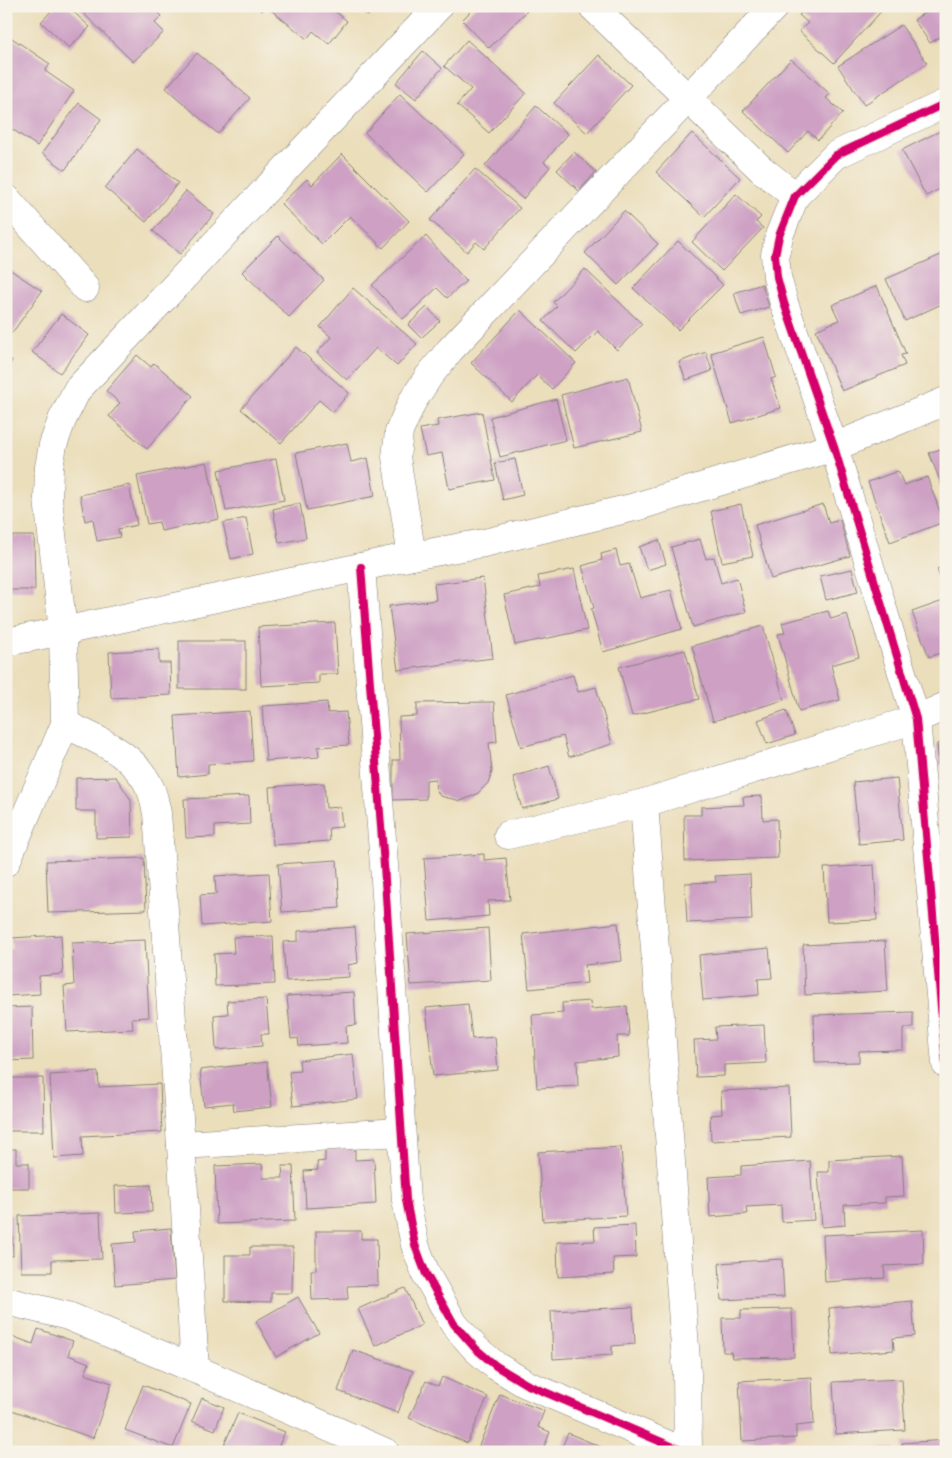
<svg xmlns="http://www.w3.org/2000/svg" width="952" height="1458" font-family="Alegreya,serif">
<rect width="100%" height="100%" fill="#f7f3e8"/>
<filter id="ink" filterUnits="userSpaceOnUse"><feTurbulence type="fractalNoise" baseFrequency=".02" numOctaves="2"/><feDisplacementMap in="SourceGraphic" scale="10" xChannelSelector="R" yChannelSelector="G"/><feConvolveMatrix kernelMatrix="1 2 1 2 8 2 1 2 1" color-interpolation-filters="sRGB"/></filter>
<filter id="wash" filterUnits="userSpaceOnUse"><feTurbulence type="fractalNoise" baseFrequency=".0096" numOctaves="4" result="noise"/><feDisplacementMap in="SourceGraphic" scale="20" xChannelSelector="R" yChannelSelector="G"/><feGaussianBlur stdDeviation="1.12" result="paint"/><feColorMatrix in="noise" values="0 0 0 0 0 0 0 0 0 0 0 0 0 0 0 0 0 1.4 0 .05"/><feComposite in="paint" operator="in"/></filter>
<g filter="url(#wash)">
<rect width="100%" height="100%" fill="#ebdebb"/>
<g id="blocks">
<!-- building -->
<g fill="#cda0c4">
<polygon points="56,6 67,6 90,27 69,48 41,22"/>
<polygon points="76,6 152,6 162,16 155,23 164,32 133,62"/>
<polygon points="255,6 329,6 347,21 329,44 313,31 307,39 266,6 262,11"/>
<polygon points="356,6 376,6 368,16"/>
<polygon points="476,6 522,6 527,11 489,48 462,20"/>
<polygon points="808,6 886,6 834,63 799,31 808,23 799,15"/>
<polygon points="934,6 946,6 946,45 940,37 930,43 914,20"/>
<polygon points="901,25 927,63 864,105 838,66"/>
<polygon points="6,34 50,64 45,71 74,91 37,146 6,125"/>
<polygon points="467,40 526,93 489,133 457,105 471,89 444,66"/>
<polygon points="423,51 442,68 416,99 396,83"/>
<polygon points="197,53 250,98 218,134 166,88"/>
<polygon points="599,55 631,85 587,133 554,103"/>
<polygon points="791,59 830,94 826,98 843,113 818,140 808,131 788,153 743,111"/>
<polygon points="400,94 464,154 428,192 365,133"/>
<polygon points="79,103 101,119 65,170 42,153"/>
<polygon points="536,106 568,134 544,162 550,167 523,199 485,166"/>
<polygon points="946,128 946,186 926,196 902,150"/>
<polygon points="692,133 740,178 704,217 656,172"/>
<polygon points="137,149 178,183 146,222 105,188"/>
<polygon points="574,152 596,172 579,191 557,170"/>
<polygon points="342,154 409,221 383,248 350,216 322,244 281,204 307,179 312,185"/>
<polygon points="475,169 520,208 484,249 476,242 467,252 430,220"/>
<polygon points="186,191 214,214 180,254 153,231"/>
<polygon points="736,194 761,217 756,222 763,228 722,271 692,242"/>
<polygon points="624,211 658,244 618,285 585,253"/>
<polygon points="278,236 324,280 289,317 242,272"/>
<polygon points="426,236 466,281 447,298 437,288 403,319 372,285"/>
<polygon points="678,241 723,285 678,330 633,288"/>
<polygon points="943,254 946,259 946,302 905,321 886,279"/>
<polygon points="6,267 42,291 12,333 6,330"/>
<polygon points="585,269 642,324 617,350 598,331 576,353 543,321 557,306 553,302"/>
<polygon points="762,284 769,307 741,315 734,293"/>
<polygon points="877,286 906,354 901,355 905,365 842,391 816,330 839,320 832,305"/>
<polygon points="353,288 417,344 397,366 376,348 347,380 317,353 331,337 320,327"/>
<polygon points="427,307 440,321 421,338 408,325"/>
<polygon points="520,310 576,363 552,389 537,375 512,402 471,363"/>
<polygon points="61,314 89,335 60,373 32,352"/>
<polygon points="764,337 776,377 771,379 781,408 732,423 711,353"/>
<polygon points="296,347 349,393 333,412 319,400 281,443 241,409"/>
<polygon points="706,352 712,371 686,380 679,362"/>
<polygon points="137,355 151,367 154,363 193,396 147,449 109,416 120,403 106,391"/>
<polygon points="6,358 12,360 6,374"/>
<polygon points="628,377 642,432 574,448 561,395"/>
<polygon points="556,399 566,440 500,457 490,417"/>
<polygon points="482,412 495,480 449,489 442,453 426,456 420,429 438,426 437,420"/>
<polygon points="347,443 351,462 368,458 375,496 307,510 296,453"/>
<polygon points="946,447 946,496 929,453"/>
<polygon points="276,459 284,500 226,511 218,470"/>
<polygon points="515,459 523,495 503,500 495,463"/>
<polygon points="207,462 219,519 161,531 159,522 147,524 137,476"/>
<polygon points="898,471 904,485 927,477 944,522 890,542 868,482"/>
<polygon points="129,485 137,525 118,529 120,537 97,541 93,519 85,521 80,495"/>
<polygon points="300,503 306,538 279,543 273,509"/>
<polygon points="741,504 753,556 722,562 711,511"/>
<polygon points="823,504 829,523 840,520 850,556 771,579 755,525"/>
<polygon points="246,518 253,554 231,559 223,523"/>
<polygon points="6,536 34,536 35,590 6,590"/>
<polygon points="700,539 706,559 714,557 721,583 737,578 746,612 693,627 671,547"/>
<polygon points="659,540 666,564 647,570 639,547"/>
<polygon points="616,550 620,566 629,564 640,598 671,590 682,629 603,652 591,609 594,608 582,566 602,560 601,554"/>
<polygon points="946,566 946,589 944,589 937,569"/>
<polygon points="574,569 587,630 515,645 504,595 540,587 538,576"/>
<polygon points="852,569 858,592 826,600 820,576"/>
<polygon points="483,578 493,658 398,670 389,606 436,600 434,584"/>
<polygon points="946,600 946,651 929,657 912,612"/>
<polygon points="828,611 831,619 847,614 859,657 831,665 840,700 799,711 778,634 785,633 782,623"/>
<polygon points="335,623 338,674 319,674 319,683 261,686 258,627"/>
<polygon points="763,626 784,700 713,721 692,646"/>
<rect x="179" y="641" width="67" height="48"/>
<polygon points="159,649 159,663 170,663 171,695 111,698 109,652"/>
<polygon points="685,650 699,699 632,716 619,667"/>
<polygon points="573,675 578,692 596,687 612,744 569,757 563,736 521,747 506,695"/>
<polygon points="327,702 328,713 346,712 349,745 318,747 319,757 266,761 262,706"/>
<polygon points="494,702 497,742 489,743 492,771 488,783 477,794 461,801 440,796 436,789 435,779 426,780 426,799 393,800 393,760 400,760 399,717 417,716 417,703"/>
<polygon points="786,710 795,735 767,744 758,720"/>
<polygon points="250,711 253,761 208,764 208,774 179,777 175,716"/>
<polygon points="946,734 946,764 939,765 937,744 945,741 943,736"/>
<polygon points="549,766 558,799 522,809 513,777"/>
<polygon points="116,777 131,800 132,837 96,838 96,811 76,811 76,778"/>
<polygon points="897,778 903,840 859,844 853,782"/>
<polygon points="324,783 326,808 340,807 342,827 329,828 330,841 273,845 269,787"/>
<polygon points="249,796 250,824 215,826 215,837 186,838 184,799"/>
<polygon points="762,796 763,820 777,819 778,858 685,861 684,815 701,815 701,807 744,805 743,797"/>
<polygon points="484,854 484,860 506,858 510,900 488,901 489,916 429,921 424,858"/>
<polygon points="144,858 146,910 48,913 46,861"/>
<polygon points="337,860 340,908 282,912 278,864"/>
<polygon points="874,865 877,920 827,922 824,868"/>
<polygon points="269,873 272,921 202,926 200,895 216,894 215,876"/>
<polygon points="750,874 752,920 687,923 685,883 716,882 715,876"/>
<polygon points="618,923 622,961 585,965 587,983 529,989 523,934"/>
<polygon points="355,927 358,963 348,965 349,977 286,981 283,942 298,941 298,931"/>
<polygon points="488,928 491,980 411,985 407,934"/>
<polygon points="61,935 63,974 39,976 40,994 6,996 6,949 12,949 11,938"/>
<polygon points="273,936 275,984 215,986 214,954 234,953 233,937"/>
<polygon points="145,940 149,1017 132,1018 133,1029 67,1032 64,986 74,985 72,943"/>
<polygon points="885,941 888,991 805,995 803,945"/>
<polygon points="769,948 772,978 758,979 759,995 703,1000 699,955"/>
<polygon points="354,992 356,1025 346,1026 347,1043 299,1046 298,1038 291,1039 287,996"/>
<polygon points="266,999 269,1034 261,1034 262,1046 216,1050 214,1015 228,1014 227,1001"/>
<polygon points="590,1001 591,1009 627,1006 629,1036 617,1036 618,1057 577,1061 578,1086 537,1088 532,1015 563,1013 562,1003"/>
<polygon points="468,1004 472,1039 495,1037 498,1070 433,1076 426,1008"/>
<polygon points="32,1007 33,1060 6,1061 6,1008"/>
<polygon points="913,1012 913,1028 903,1028 903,1050 859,1051 859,1062 815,1063 814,1015"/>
<polygon points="764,1025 766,1063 724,1065 724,1076 696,1077 694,1040 716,1039 715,1027"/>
<polygon points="353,1054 358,1099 293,1106 289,1072 300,1071 299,1060"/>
<polygon points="267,1062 272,1107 234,1111 233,1103 204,1106 200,1070"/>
<polygon points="98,1072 99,1087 160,1084 162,1132 82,1136 83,1156 54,1158 50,1075"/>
<polygon points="6,1078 43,1078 44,1131 6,1131"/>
<polygon points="789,1088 791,1137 711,1141 710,1115 722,1114 721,1091"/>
<polygon points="621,1147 626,1216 543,1221 538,1152"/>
<polygon points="355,1148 355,1160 374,1159 376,1204 306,1208 304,1171 318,1170 317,1162 325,1161 325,1150"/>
<polygon points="6,1149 16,1149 16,1163 29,1163 29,1188 6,1188"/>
<polygon points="902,1156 904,1196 885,1197 885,1203 844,1205 845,1225 822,1227 818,1172 829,1172 829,1160"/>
<polygon points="810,1161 814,1220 782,1222 781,1205 746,1207 747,1214 710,1217 708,1177 741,1175 741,1166"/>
<polygon points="262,1164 263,1178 283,1178 282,1166 293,1166 295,1221 217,1224 215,1166"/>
<polygon points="151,1185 152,1212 116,1213 115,1186"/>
<polygon points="100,1213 102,1259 52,1260 52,1272 21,1272 19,1216"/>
<polygon points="6,1215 12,1215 13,1256 6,1256"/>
<polygon points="635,1225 636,1257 613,1258 614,1274 558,1277 557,1242 595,1241 594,1227"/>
<polygon points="171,1228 175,1280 115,1285 112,1244 136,1242 135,1231"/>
<polygon points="923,1230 924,1264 884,1266 885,1278 825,1282 823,1235"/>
<polygon points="316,1231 361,1231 361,1239 377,1239 378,1285 347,1286 348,1299 312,1300 311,1270 316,1270"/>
<polygon points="250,1247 293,1247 292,1293 271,1293 271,1302 225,1301 225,1255 250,1255"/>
<polygon points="782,1259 784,1297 721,1300 719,1263"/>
<polygon points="405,1288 422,1325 375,1346 358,1309"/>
<polygon points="298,1297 319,1333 276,1357 256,1321"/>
<polygon points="912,1301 915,1336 893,1338 894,1350 832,1355 829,1308"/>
<polygon points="633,1307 635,1344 612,1346 612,1355 553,1359 551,1311"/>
<polygon points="792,1309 794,1357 732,1358 731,1352 723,1352 722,1318 741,1318 741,1310"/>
<polygon points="38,1329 73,1341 68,1355 89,1363 85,1374 112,1383 93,1438 6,1408 6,1334 33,1344"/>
<polygon points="353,1350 413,1371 398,1413 338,1391"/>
<polygon points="442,1377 488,1397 467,1443 409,1418 426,1381 438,1386"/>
<polygon points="812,1377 814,1424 796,1426 796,1438 742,1441 739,1381"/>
<polygon points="902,1379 905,1430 836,1434 833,1382"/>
<polygon points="143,1385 191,1404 173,1448 125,1430"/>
<polygon points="500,1394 544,1411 538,1427 550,1432 542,1452 531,1449 530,1452 487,1452 478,1448"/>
<polygon points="202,1398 224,1407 215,1430 192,1421"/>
<polygon points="238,1413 285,1432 276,1452 221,1452"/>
<polygon points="568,1433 613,1452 560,1452"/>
<polygon points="946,1440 946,1452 903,1452 902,1443"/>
<polygon points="894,1448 895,1452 847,1452 847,1450"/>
</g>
</g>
</g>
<g filter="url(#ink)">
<use href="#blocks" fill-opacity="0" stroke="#86807b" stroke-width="1"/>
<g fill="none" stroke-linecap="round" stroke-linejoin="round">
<defs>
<g id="minor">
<polyline points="592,6 761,169 795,196"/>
<polyline points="946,103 836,155 795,196 779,236 775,255 777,277 784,303 834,447 916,719 946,1064"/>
<polyline points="6,198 85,288"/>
<polyline points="412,556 396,457 399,432 412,402 429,376 450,350 775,6"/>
<polyline points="361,567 384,865 406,1200 415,1245 426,1274 454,1324 476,1349 496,1366 526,1384 685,1452"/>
<polyline points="6,642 63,631 412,556 484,543 635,507 834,447 946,401"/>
<path d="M 65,724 C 98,740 136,754 151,790 C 154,797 155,805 157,813 L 181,1145 L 195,1369"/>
<polyline points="644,803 687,1374 688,1452"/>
<polyline points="508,835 644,803 916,719 946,706"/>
<polyline points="6,862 65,724 63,631 48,499 49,467 53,445 62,420 77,390 439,6"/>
<polyline points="181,1145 401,1132"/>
<polyline points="6,1301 68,1316 195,1369 385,1452"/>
</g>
</defs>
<!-- minor casing -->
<use href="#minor" stroke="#86807b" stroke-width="29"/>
<!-- minor -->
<use href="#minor" stroke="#fff" stroke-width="28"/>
<defs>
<g id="cycleway">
<polyline points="946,103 836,155 795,196 779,236 775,255 777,277 784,303 834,447 916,719 946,1064"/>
<polyline points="361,567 384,865 406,1200 415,1245 426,1274 454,1324 476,1349 496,1366 526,1384 685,1452"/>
</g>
</defs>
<!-- cycleway casing -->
<use href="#cycleway" stroke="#f7f3e8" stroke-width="11"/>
<!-- cycleway -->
<use href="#cycleway" stroke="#d6006c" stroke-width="8"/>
</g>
</g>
<!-- margin -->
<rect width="952" height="1458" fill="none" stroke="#f7f3e8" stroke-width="25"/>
</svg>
